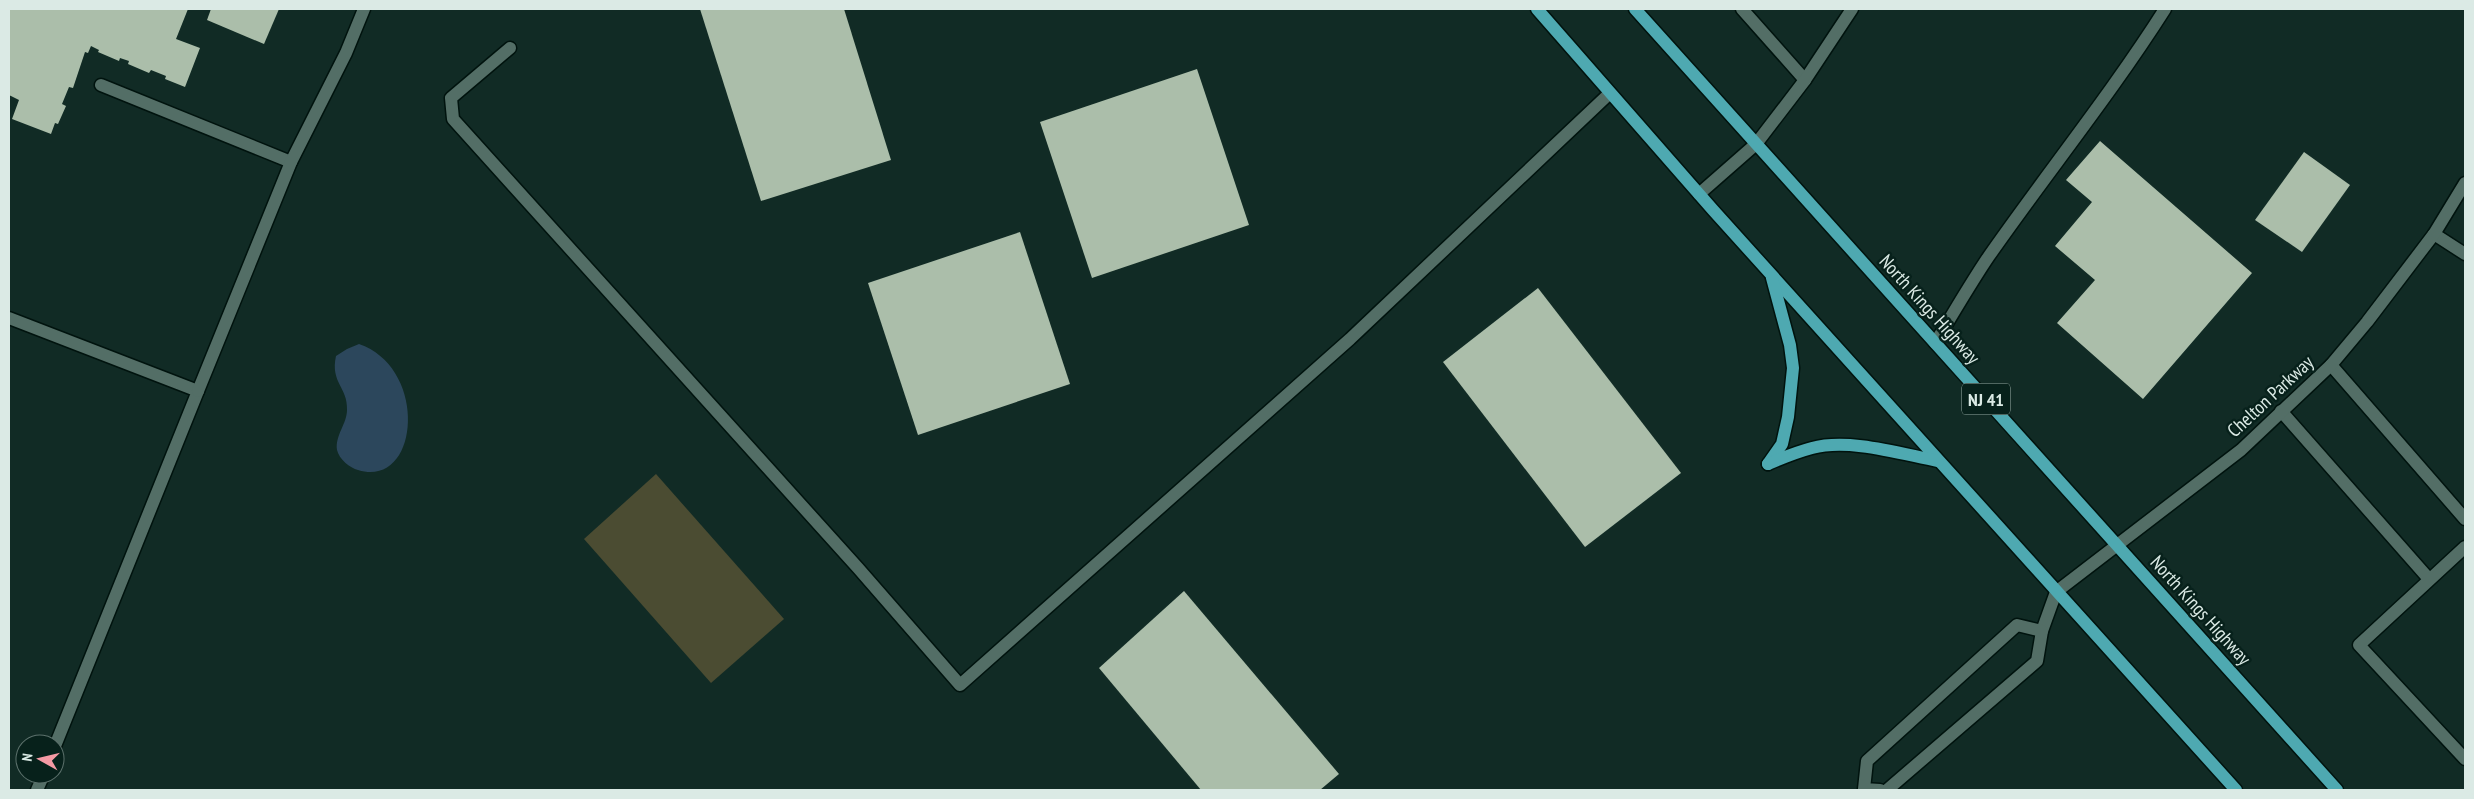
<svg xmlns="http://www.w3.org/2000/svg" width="2474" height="799" font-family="'PT Sans Narrow',sans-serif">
<rect width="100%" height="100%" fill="#112b25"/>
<!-- garden -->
<polygon fill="#4b4c32" points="656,474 784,619 711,683 584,539"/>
<!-- water -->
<path fill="#2c475c" d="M 359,344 C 429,368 420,489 358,470 C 350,468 339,459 337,450 C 335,435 347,424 347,410 C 348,387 330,383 336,356 L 347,349 Z"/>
<!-- building -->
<g fill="#abbeaa">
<polygon points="9,9 188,9 176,39 200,48 185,87 165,79 166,76 151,70 149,73 128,64 129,61 120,58 119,61 98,52 99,50 91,46 88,53 85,52 73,88 69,87 62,104 66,106 58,124 55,123 51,134 12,119 19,100 9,95"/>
<polygon points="211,9 279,9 264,44 207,20"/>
<polygon points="700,9 844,9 891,160 761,201"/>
<polygon points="1197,69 1249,225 1092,278 1040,122"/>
<polygon points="2100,141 2252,273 2143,399 2057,323 2095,280 2055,246 2092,202 2066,180"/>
<polygon points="2304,152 2350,185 2302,252 2255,220"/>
<polygon points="1020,232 1070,384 918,435 868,283"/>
<polygon points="1538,288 1681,473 1585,547 1443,362"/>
<polygon points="1184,591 1339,774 1320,790 1201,790 1099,668"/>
</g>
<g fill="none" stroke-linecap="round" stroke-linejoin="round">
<defs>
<g id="lane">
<polyline points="1742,9 1805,80"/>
<polyline points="510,48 451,98 453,119 858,568 960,685 1350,339 1610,93"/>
<polyline points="101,85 291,162"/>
<polyline points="1699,194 1756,144 1805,80 1852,9"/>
<polyline points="9,318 198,391 55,746"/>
<path d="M 1935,343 C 1953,314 1970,284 1989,256 C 2047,173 2111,94 2165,9"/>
<polyline points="2331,365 2465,519"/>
<polyline points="198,391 291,162 346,53 364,9"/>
<polyline points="2281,411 2429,579"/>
<polyline points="2465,547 2359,645 2465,759"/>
<polyline points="2042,631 2056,592"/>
<polyline points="37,790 44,774"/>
<polyline points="1880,790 1864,789 1867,761 2017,625 2042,631 2037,661 1887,790"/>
</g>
<g id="street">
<polyline points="2434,234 2465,254"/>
<polyline points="2056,592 2241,450 2331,365 2367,322 2434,234 2465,183"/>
</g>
<g id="primary">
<polyline points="1537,9 1713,210 2236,790"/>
<polyline points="1635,9 2337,790"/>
<polyline points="1768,464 1782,444 1788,417 1793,368 1790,345 1772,278"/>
<path d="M 1768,464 C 1782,458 1797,452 1812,448 C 1849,438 1901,454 1938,461"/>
</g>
</defs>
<!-- lane casing -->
<use href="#lane" stroke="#00130e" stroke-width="15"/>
<!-- street casing -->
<use href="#street" stroke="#00130e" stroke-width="15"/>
<!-- primary casing -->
<use href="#primary" stroke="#00130e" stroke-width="15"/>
<!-- lane -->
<use href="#lane" stroke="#536e66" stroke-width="12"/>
<!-- street -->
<use href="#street" stroke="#536e66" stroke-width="12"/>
<!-- primary -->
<use href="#primary" stroke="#4ea9b1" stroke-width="12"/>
</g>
<g text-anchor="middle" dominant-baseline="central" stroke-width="5" stroke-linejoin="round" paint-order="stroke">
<!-- shield labels -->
<rect fill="#07211b" stroke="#9baea8" stroke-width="1" x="1962" y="383.5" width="48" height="31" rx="4"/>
<g font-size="18" font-weight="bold" fill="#dbeae5">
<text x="1986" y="399">NJ 41</text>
</g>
<!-- street labels -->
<g font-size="19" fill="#dbeae5" stroke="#07211b">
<text transform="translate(1930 309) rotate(48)">North Kings Highway</text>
<text transform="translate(2270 396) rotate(-43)">Chelton Parkway</text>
<text transform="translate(2201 610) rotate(48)">North Kings Highway</text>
</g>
</g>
<!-- border -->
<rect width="2474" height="799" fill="none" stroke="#dbeae5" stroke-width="20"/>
<!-- north arrow -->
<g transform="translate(40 759) rotate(278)"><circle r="24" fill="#07211b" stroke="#5c716c"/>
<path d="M0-4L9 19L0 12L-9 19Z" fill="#f49aa4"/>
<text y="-8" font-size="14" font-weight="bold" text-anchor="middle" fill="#dbeae5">N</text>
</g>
</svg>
